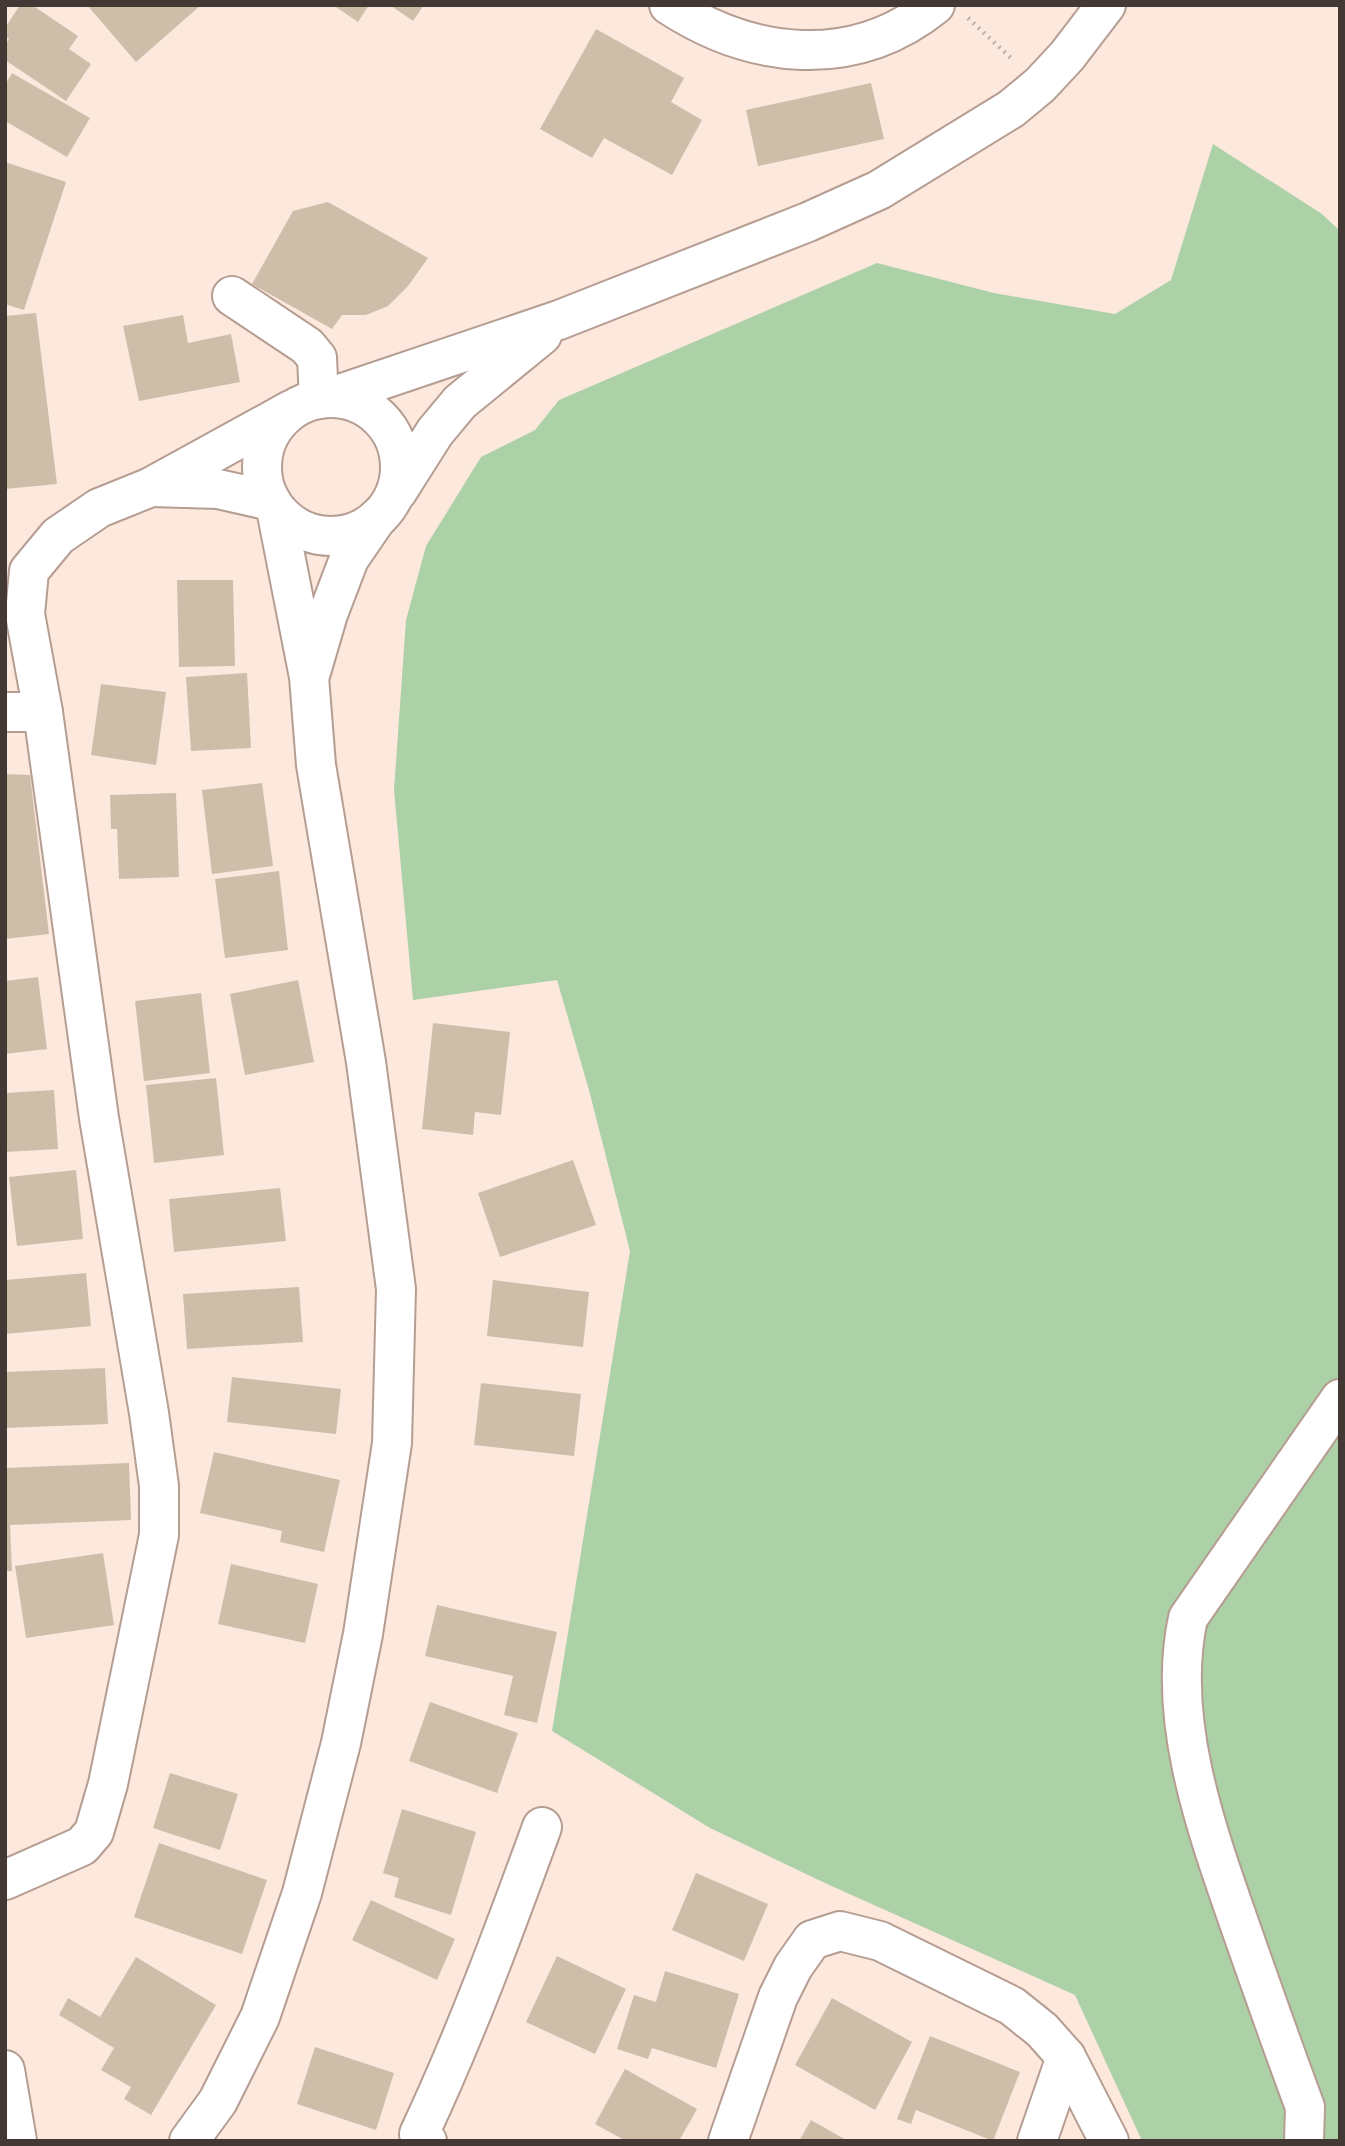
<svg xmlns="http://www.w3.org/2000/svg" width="1345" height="2146" font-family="'Roboto Serif',serif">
<rect width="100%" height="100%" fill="#fde8de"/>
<!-- green -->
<polygon fill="#add1a7" points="1213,144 1322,214 1340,231 1340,2141 1142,2141 1075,1995 827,1884 710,1828 552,1731 630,1251 589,1090 557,980 413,1000 394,790 406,620 426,546 481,457 535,430 559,400 877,263 994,293 1115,314 1171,280"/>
<!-- building -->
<g fill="#cebea9">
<polygon points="20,5 32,5 78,36 69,49 91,64 66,101 5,60 5,45 9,39 5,36 5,28"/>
<polygon points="87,5 201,5 136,62"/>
<polygon points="333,5 369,5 358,22"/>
<polygon points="390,5 424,5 413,21"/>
<polygon points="596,29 684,78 671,102 702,120 672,175 604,138 592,158 540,129"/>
<polygon points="12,73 90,118 67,157 5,121 5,85"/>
<polygon points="871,83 884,139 758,166 746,110"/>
<polygon points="5,162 66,182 24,310 5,304"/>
<polygon points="328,202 428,258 408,286 388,306 366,315 342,315 332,329 252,284 293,211"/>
<polygon points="36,313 57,484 5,489 5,316"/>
<polygon points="183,315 188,343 231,334 240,382 139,401 123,326"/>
<polygon points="177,580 233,580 235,666 179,667"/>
<polygon points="247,673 251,748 191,751 186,677"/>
<polygon points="101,684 166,692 156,765 91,755"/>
<polygon points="5,774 30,775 49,934 5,939"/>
<polygon points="262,783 273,866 212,874 202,790"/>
<polygon points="176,793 179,877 119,879 117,829 111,829 110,795"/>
<polygon points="279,871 288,950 225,958 215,879"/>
<polygon points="38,977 47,1049 5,1054 5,981"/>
<polygon points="298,980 314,1062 245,1075 230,994"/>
<polygon points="201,993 210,1073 144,1081 135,1001"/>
<polygon points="433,1023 510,1032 501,1115 475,1112 473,1135 422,1129"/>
<polygon points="216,1078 224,1155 154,1163 146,1085"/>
<polygon points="54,1090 58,1149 5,1152 5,1093"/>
<polygon points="573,1160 596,1225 500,1257 478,1193"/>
<polygon points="76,1170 83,1239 17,1246 9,1177"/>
<polygon points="280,1188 286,1241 174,1252 169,1199"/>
<polygon points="86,1273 91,1326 5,1334 5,1280"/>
<polygon points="493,1280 589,1292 583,1347 487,1336"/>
<polygon points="299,1287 303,1342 187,1349 183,1294"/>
<polygon points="105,1368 108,1424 5,1428 5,1372"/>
<polygon points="232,1377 341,1389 336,1434 227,1422"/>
<polygon points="481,1383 581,1394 574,1456 474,1445"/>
<polygon points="214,1452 340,1480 324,1552 280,1542 282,1531 200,1513"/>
<polygon points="129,1463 131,1520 10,1525 12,1571 5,1571 5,1468"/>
<polygon points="103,1553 114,1625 26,1638 15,1566"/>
<polygon points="231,1564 318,1584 305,1643 218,1624"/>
<polygon points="437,1605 557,1632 537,1723 504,1715 513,1676 425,1656"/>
<polygon points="430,1702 518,1733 497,1793 409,1761"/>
<polygon points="170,1773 238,1794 220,1850 153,1828"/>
<polygon points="402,1809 476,1832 451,1915 394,1897 399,1878 383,1873"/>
<polygon points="159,1843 267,1880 242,1954 134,1917"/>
<polygon points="696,1873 768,1904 744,1961 672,1930"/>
<polygon points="371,1900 455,1939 437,1980 352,1940"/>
<polygon points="557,1956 626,1989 595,2054 526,2022"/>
<polygon points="136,1957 216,2005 151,2115 124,2099 131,2087 101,2070 114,2048 59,2015 68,1998 100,2017"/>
<polygon points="665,1971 739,1994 716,2068 652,2048 648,2059 617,2049 634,1995 656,2002"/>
<polygon points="832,1998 912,2042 875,2110 795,2065"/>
<polygon points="930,2036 1020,2072 993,2141 916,2110 911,2124 897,2119"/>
<polygon points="315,2047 394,2073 376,2130 297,2104"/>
<polygon points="625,2069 697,2109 679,2141 626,2141 595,2124"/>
<polygon points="811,2120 848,2141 799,2141"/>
</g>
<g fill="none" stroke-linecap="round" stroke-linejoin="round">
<defs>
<g id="minor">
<path d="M 669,5 C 752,59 853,71 935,5"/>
<polyline points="232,296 307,346 317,358 319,399"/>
<polyline points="151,487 218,489 271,501"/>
<polyline points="5,712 43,712"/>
<polyline points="5,1880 82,1846 94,1832 108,1784 159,1535 159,1486 149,1413 99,1118 43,712 25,614 29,571 58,536 99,508 151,487 291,410"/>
<path d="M 427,2141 L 419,2134 C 466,2034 504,1931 542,1827"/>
<polyline points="728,2141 778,1997 793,1967 812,1940 840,1931 880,1941 1012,2006 1042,2030 1066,2057 1109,2141"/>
<polyline points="1037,2141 1066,2057"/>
<path d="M 1304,2141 L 1305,2107 C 1284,2051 1264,1994 1244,1937 C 1210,1839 1165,1723 1188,1618 L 1340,1399"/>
</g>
<g id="major">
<polyline points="328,398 559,320 808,222 879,190 1011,109 1040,85 1067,56 1106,5"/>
<circle cx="331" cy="467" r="69"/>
<polyline points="397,492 435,432 460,402 542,335"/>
<polyline points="311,672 328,614 349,559 377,518"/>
<polyline points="5,2070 17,2141"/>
<polyline points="189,2141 218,2101 260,2017 302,1893 341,1743 363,1634 392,1443 396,1289 366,1062 316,765 309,677 276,509"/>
</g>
</defs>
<!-- minor casing -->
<use href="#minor" stroke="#b69d92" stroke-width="42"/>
<!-- major casing -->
<use href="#major" stroke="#b69d92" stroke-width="42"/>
<!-- path -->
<polyline stroke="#c2b0a8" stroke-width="4.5" stroke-dasharray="2 5" stroke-linecap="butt" points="968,18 1013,60"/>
<!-- minor -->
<use href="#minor" stroke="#fff" stroke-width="38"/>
<!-- major -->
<use href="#major" stroke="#fff" stroke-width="38"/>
</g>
<!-- border -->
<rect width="1345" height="2146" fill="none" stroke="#433834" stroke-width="14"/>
</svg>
